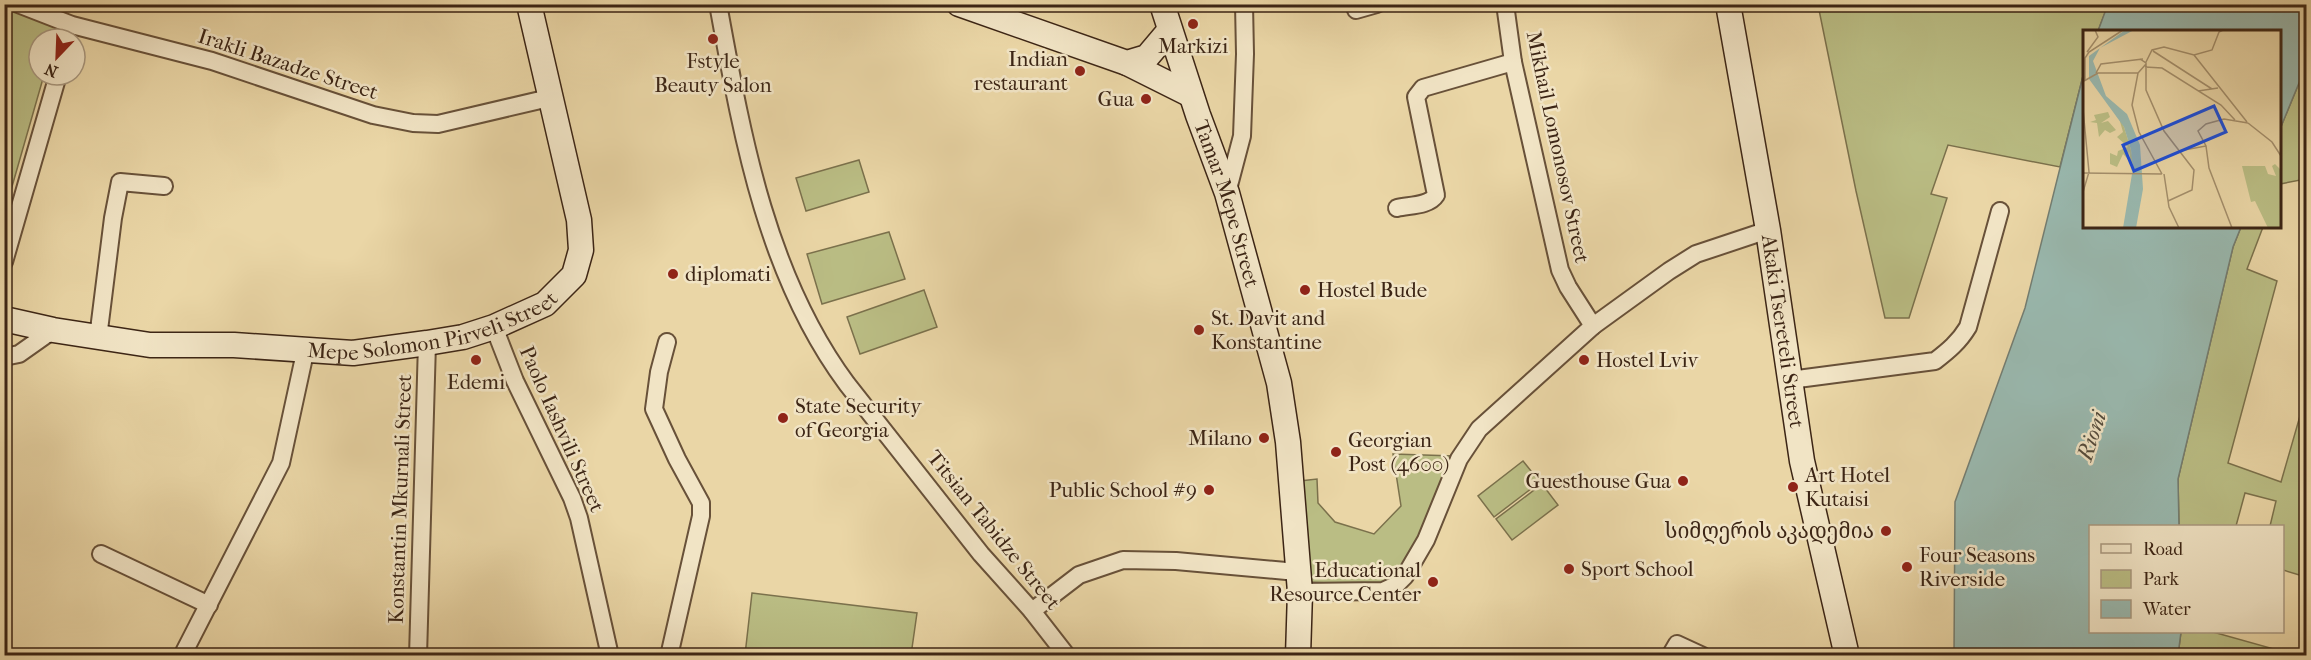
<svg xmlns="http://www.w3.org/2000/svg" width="2311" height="660" font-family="'IM FELL French Canon','Noto Serif Georgian',serif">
<rect width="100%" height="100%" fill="#ead6a6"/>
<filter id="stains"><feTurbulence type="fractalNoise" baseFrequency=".00333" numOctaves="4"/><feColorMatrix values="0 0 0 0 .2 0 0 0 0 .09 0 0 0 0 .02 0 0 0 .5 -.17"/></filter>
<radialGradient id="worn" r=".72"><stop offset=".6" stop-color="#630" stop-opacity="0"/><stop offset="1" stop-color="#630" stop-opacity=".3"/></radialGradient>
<!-- green -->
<g fill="#babd84" stroke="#7b714c" stroke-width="1.5">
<polygon points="1818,5 2108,5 2098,31 2084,32 2084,72 2060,167 1948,145 1931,194 1947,198 1909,318 1885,318 1856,191"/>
<polygon points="5,7 58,27 55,39 39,39 39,75 44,75 5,211"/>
<polygon points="2306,66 2306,179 2280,184 2280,129"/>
<polygon points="859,160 869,192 806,211 796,178"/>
<polygon points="2241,227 2263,227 2247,269 2277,281 2228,463 2281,482 2306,395 2306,577 2283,570 2282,526 2270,526 2276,501 2245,493 2236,526 2179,526 2178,479 2233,247"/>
<polygon points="889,232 905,279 822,304 807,254"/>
<polygon points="924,290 937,327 860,354 847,317"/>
<polygon points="1393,454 1454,456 1414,552 1399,572 1380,585 1305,582 1300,481 1317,479 1318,503 1335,522 1374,534 1401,506"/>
<polygon points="1523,461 1540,482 1494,517 1478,496"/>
<polygon points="1542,484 1558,505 1512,540 1496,519"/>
<polygon points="752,593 917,613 911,655 745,655"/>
<polygon points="2181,632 2213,632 2295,655 2178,656"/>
</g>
<!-- water -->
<g fill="#99b8ae" stroke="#747d71" stroke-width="1.5">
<polygon points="2108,4 2306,5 2306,66 2280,129 2280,32 2098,31"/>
<polygon points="2084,72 2084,226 2241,227 2233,247 2178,479 2179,526 2090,526 2090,632 2181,632 2178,655 1954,655 1955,502 2025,308"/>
</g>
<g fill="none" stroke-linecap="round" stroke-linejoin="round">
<defs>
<g id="street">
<polyline points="18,4 72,25 212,61 373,115 413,123 438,124 549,98"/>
<path d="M 718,4 C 742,135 766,275 847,384 L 981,554 L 1032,611 L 1067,656"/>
<polyline points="1505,4 1513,62 1560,270 1568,287 1593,326"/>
<polyline points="1356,10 1377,4"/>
<polyline points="1227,193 1242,136 1245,54 1244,4"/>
<path d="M 1397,208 C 1410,205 1429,206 1436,195 L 1416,97 L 1423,88 L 1513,62"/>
<polyline points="4,262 58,75"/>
<polyline points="494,327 515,381 572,498 579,518 610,656"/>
<polyline points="98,338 113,218 120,182 164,186"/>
<polyline points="667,342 659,372 654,409 677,459 701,503 701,516 669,656"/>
<polyline points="4,357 19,354 53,330"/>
<path d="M 1790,380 L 1935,361 C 1948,351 1959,342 1968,327 L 2000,211"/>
<polyline points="101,554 209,605"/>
<polyline points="1300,592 1383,591 1396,585 1405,576 1426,540 1459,459 1479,429 1593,326 1669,271 1696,254 1768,230"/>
<polyline points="1032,611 1079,575 1123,560 1176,561 1297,572"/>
<polyline points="182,656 281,463 306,348"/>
<polyline points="418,656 427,343"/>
<polyline points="1670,656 1677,644 1703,656"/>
</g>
<g id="secondary">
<polyline points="959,4 1127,63 1147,57 1169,31"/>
<path id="s1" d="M 1162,4 L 1198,115 L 1227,193 L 1279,383 L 1288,442 L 1300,592 L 1298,656"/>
<path id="s2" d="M 1728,4 L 1768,230 L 1802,461 L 1847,656"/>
<polyline points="1127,63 1191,95"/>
<path id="s3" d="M 4,319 L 53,330 L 150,345 L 234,345 L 353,353 L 427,343 L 463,337 L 494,327 L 545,304 L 574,275 L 581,250 L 579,220 L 529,4"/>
</g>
</defs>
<!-- street casing -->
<use href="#street" stroke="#685139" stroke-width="20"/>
<!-- secondary casing -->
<use href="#secondary" stroke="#3c2515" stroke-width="27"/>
<!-- street -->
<use href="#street" stroke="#f1e4c5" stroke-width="16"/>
<!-- secondary -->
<use href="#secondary" stroke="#f1e4c5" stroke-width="24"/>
</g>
<!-- markers -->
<g fill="#8f2418" stroke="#f1e4c5" stroke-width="2">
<circle cx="1193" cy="24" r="6"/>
<circle cx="713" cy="39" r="6"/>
<circle cx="1080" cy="71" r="6"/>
<circle cx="1146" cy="99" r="6"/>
<circle cx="673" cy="274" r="6"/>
<circle cx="1305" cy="290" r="6"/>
<circle cx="1199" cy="330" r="6"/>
<circle cx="476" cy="360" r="6"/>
<circle cx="1584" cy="360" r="6"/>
<circle cx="783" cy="418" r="6"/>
<circle cx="1264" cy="438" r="6"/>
<circle cx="1336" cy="452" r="6"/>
<circle cx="1683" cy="481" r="6"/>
<circle cx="1793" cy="487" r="6"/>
<circle cx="1209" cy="490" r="6"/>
<circle cx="1886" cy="531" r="6"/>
<circle cx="1907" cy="567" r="6"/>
<circle cx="1569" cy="569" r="6"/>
<circle cx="1433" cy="582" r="6"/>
</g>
<g text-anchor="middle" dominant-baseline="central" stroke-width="5" stroke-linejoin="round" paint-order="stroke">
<!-- poi labels -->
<g font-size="21" fill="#3c2515" stroke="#f1e4c5" text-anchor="start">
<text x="1193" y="46" text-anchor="middle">Markizi</text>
<text x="1068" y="59" text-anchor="end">Indian<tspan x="1068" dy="24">restaurant</tspan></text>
<text x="713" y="61" text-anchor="middle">Fstyle<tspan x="713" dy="24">Beauty Salon</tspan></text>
<text x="1134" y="99" text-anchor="end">Gua</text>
<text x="685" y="274">diplomati</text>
<text x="1317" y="290">Hostel Bude</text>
<text x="1211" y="318">St. Davit and<tspan x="1211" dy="24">Konstantine</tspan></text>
<text x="1596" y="360">Hostel Lviv</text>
<text x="476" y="382" text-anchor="middle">Edemi</text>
<text x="795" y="406">State Security<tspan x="795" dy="24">of Georgia</tspan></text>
<text x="1252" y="438" text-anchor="end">Milano</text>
<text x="1348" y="440">Georgian<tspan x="1348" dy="24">Post (4600)</tspan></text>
<text x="1805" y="475">Art Hotel<tspan x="1805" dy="24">Kutaisi</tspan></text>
<text x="1671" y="481" text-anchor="end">Guesthouse Gua</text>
<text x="1197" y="490" text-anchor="end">Public School #9</text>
<text x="1874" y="531" text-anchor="end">სიმღერის აკადემია</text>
<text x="1919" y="555">Four Seasons<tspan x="1919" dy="24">Riverside</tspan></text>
<text x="1581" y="569">Sport School</text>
<text x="1421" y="570" text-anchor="end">Educational<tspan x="1421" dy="24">Resource Center</tspan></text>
</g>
<!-- street labels -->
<g font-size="21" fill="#3c2515" stroke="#f1e4c5">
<text transform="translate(288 64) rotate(18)">Irakli Bazadze Street</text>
<text transform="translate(1558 147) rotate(78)">Mikhail Lomonosov Street</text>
<text stroke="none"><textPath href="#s1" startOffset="210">Tamar Mepe Street</textPath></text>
<text stroke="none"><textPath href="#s3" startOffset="435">Mepe Solomon Pirveli Street</textPath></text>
<text stroke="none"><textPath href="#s2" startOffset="332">Akaki Tsereteli Street</textPath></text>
<text transform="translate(562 429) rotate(66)">Paolo Iashvili Street</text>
<text transform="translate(400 499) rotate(-88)">Konstantin Mkurnali Street</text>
<text transform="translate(994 530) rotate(51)">Titsian Tabidze Street</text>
</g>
<!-- water labels -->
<g font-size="22" font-style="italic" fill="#534a3b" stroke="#f1e4c5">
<text transform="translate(2092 436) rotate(-72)">Rioni</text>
</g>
</g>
<!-- overview -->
<g transform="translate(2083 30)">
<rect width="198" height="198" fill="#ead6a6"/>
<path d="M 25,82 L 27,87 L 18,93 L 25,91 L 33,100 L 27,103 L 22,100 L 16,107 L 14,93 L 7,92 L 13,90 L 11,85 ZM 36,88 L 41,97 L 48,120 L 50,130 L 49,142 L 46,121 L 45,129 L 40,124 L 34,137 L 27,134 L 27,123 L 34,126 L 35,121 L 45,117 L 34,107 L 40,102 ZM 192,134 L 198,140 L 198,198 L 185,198 L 172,171 L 168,172 L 159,136 L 182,136 L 185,144 L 193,146 L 189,136 Z" fill="#babd84"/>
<path d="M 42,0 L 51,0 L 17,18 L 10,31 L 23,66 L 44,84 L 57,115 L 60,159 L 53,198 L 40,198 L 50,138 L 48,120 L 41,97 L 6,49 L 6,26 Z" fill="#99b8ae"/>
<path fill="none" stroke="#a48f6c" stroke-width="1.5" d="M 165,0 L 186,0M 70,21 L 129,59M 4,22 L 15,7 L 12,0M 111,25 L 164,92M 57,29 L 63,33 L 63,60 L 81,101 L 111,140 L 109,160 L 85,171M 63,32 L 69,20 L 81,17 L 111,25 L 129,20 L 136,2 L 140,0M 63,34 L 55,43 L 49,75 L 56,102 L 79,144M 62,37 L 79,38 L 138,75 L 152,90M 13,43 L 18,34 L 60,29M 2,50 L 2,28 L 6,22 L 40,0M 1,51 L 15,43 L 55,43M 115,61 L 135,58M 0,79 L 6,142 L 0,162M 165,93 L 189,112 L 198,126M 123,116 L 126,138 L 149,198M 96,121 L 123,116 L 115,101 L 123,94 L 141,89 L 165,93M 0,143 L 79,144M 81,144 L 86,177 L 96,198"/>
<path fill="#1d4ed8" fill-opacity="0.15" stroke="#1d4ed8" stroke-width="3" d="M 131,76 L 143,102 L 51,141 L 40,115 Z"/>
<rect width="198" height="198" fill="none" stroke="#3c2515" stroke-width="3"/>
</g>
<!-- margin -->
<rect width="2311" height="660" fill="none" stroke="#ead6a6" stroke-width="24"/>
<rect x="6" y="6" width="2299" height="648" fill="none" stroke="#3c2515" stroke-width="3"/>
<rect x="12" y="12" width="2287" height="636" fill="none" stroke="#3c2515" stroke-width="1.5"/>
<!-- legend -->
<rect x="2089" y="525" width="195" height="108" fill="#f1e4c5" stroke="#a9987f" stroke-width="1.5"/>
<rect x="2101" y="544" width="30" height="9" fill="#f1e4c5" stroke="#a9987f" stroke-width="1.5"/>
<text x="2143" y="555" font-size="18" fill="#3c2515">Road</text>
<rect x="2101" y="570" width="30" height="18" fill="#babd84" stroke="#a9987f" stroke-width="1.5"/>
<text x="2143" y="585" font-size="18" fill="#3c2515">Park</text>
<rect x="2101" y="600" width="30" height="18" fill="#99b8ae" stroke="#a9987f" stroke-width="1.5"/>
<text x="2143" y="615" font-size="18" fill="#3c2515">Water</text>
<!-- north arrow -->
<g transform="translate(57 57) rotate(203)"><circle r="28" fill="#f1e4c5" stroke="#a9987f" stroke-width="1.5"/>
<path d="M0-4.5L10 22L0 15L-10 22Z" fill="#8f2418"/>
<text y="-9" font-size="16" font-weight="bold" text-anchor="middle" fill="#3c2515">N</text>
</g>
<rect width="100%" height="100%" filter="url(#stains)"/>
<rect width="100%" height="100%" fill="url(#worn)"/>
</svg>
